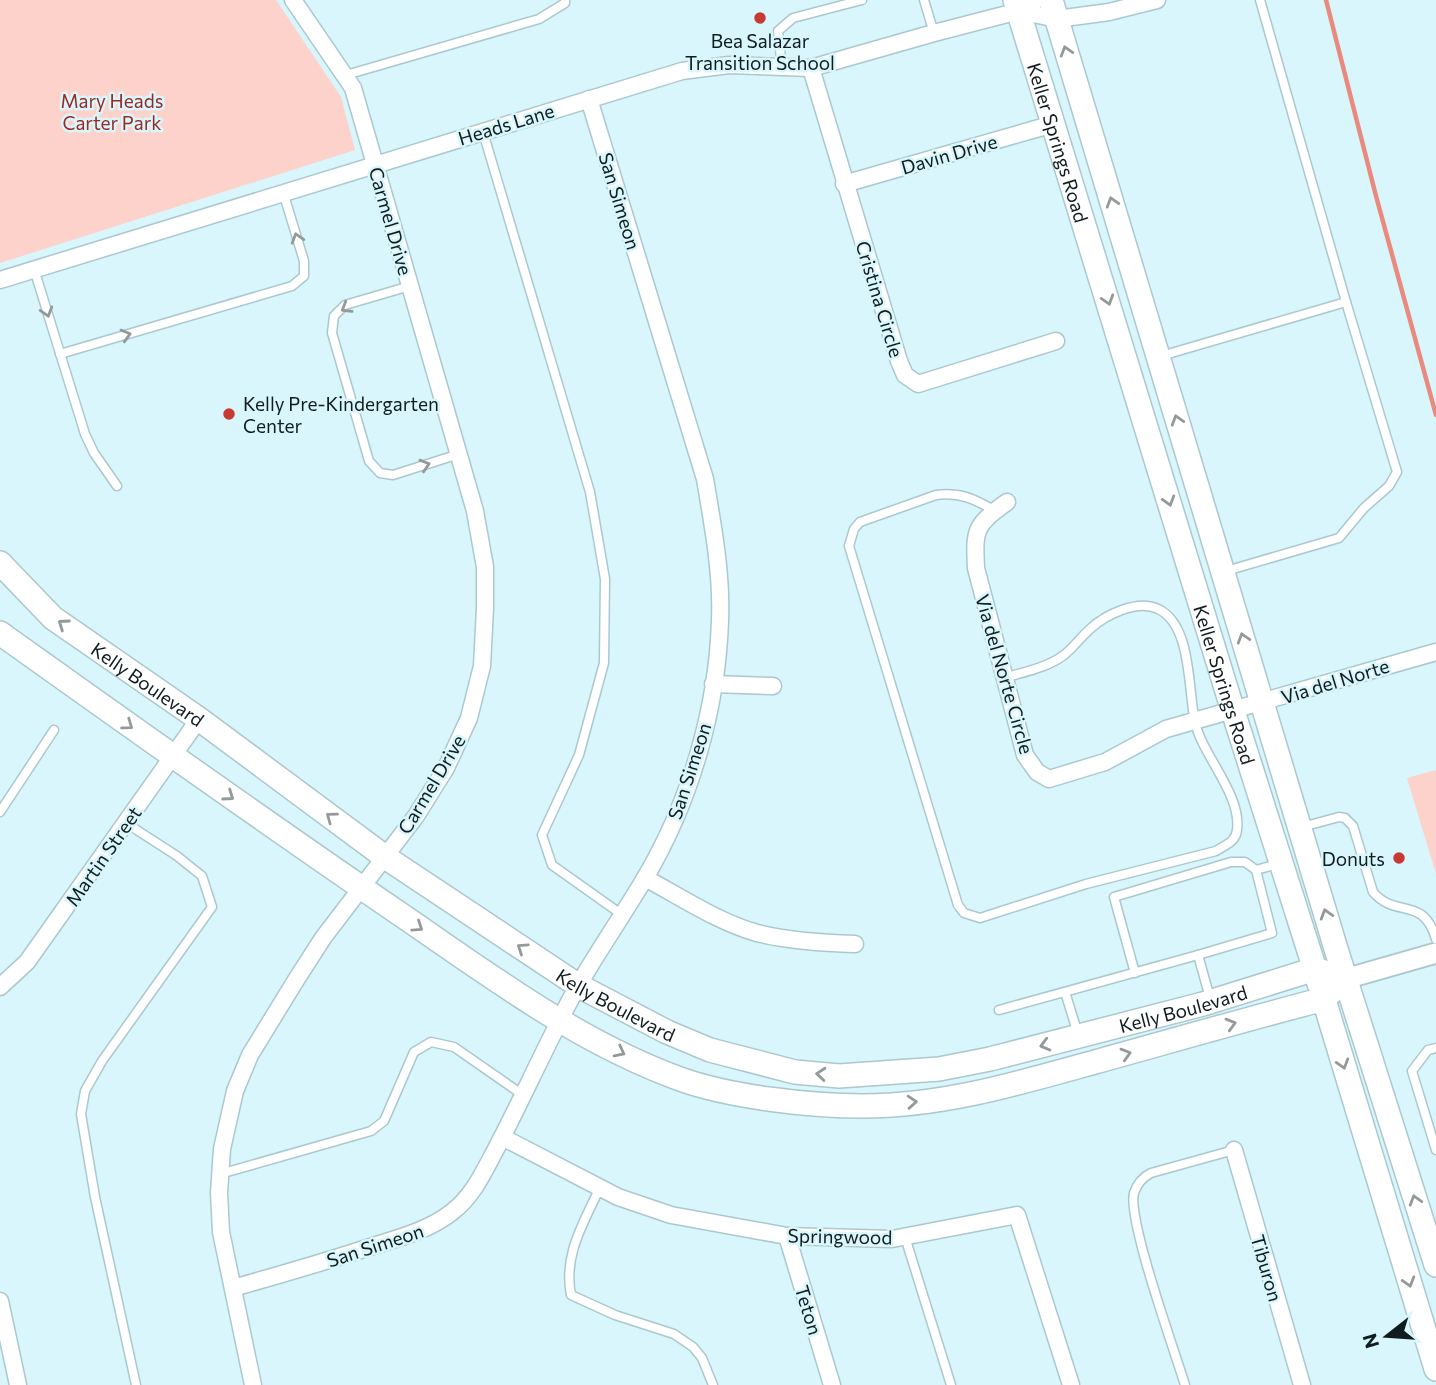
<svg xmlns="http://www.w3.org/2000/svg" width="1436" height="1385" font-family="Commissioner,sans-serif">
<rect width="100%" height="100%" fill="#d8f6fb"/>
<!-- green -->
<g fill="#fdd2cb">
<polygon points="0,0 276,0 341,97 355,150 0,263"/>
<polygon points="1436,770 1436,874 1407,778"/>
</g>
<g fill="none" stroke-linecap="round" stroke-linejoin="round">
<!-- stream -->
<polyline stroke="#ea8a7e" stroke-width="4.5" points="1326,0 1376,196 1436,415"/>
<defs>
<g id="service">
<polyline points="924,0 934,33"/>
<polyline points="782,67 778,31 793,18 862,0"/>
<polyline points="346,75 539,19 565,3 565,0"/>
<polyline points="483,132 590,492 605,579 604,663 579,755 542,835 552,865 621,914"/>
<polyline points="34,269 85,434 94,453 117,486"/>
<polyline points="410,286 345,305 334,316 332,333 369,461 380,473 393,475 459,454"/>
<polyline points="60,354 292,286 304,276 304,261 283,192"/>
<polyline points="1161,356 1346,302 1260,0"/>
<path d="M 995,511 C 975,499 960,492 936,495 L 860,522 L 854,529 L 849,546 L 958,905 L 964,913 L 980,918 L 1086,884 L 1216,851 C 1225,845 1236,842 1237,830 C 1242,795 1202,755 1195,722 C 1188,691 1192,624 1158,609 C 1137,599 1105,615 1090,629 C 1081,637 1073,648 1064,655 C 1047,668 1023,672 1004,678"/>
<polyline points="1226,571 1339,538 1364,508 1389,486 1397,472 1346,302"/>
<polyline points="0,812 54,730"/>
<polyline points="126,823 177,856 202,876 212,907 102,1061 85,1091 81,1114 95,1197 136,1385"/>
<path d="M 1302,827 L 1339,817 L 1345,818 L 1353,826 L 1373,892 C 1396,919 1423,895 1436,939"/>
<polyline points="1256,870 1281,863"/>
<polyline points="1135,973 1114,897 1231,862 1245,862 1256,870 1272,933 1198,955"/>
<polyline points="1065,992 1078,1034"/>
<polyline points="999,1010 1198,955 1210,998"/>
<polyline points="1436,1048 1428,1050 1412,1071 1436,1150"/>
<polyline points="220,1174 371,1131 384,1121 414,1052 431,1042 454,1047 523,1095"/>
<path d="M 600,1187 C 584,1223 563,1254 571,1295 L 615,1315 L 674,1334 L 693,1347 L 702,1358 L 713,1385"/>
<polyline points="905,1237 951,1385"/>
<path d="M 1185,1385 C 1175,1352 1127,1219 1134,1193 C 1137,1184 1143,1177 1151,1173 L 1234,1150"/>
</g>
<g id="minor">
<polyline points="1019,11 1057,19 1109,12 1157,0"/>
<polyline points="811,68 899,361 905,375 918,384 1056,341"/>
<polyline points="844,184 1053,124"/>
<polyline points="0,280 682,71 729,65 811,68 934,33 1019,11 1036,0"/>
<path d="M 1007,502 C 975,525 974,529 976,568 L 1025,755 L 1037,772 L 1049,779 L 1105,762 L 1166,729 L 1436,652"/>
<polyline points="713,684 773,686"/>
<path d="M 645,878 C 681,897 718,922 757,933 C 789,941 822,943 855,944"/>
<polyline points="0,987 27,962 199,719"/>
<polyline points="502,1137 618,1197 671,1215 787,1236 892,1239 1017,1215 1071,1385"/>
<polyline points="1234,1150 1302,1385"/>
<polyline points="787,1236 832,1385"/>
<path d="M 233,1288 C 279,1275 324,1262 370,1247 C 398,1238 428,1231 452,1212 C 474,1195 484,1171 497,1147 C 518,1107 537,1065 558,1024 C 582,973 616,927 645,878 C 690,802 717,710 720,621 C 722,574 713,526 705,479 L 589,99"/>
<polyline points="0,1301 18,1385"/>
<polyline points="253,1385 221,1232 219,1193 222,1149 235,1091 250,1055 296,980 323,938 416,816 446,768 469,718 482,666 485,608 485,567 475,511 353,88 293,0"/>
</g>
<polyline id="tertiary" points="1345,979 1436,953"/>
<g id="secondary">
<path id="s1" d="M 1015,0 L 1233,711 L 1311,957 L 1436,1369"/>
<polyline points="1051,0 1336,949 1436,1265"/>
<path id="s2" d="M 0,563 L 53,618 L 199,719 L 385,857 L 579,986 L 667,1032 L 710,1050 L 795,1072 L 839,1076 L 939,1069 L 990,1059 L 1203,1004 L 1315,969 L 1345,979"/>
<path d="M 0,633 C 133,728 265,822 400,914 C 489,975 578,1042 680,1079 C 730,1097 810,1106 863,1106 C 943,1106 1019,1083 1095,1062 C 1171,1041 1247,1019 1324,999 L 1345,979"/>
</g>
</defs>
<!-- service casing -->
<use href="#service" stroke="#abc8ce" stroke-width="11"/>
<!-- minor casing -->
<use href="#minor" stroke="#abc8ce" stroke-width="19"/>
<!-- tertiary casing -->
<use href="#tertiary" stroke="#abc8ce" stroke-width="23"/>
<!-- secondary casing -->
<use href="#secondary" stroke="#abc8ce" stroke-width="26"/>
<!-- service -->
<use href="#service" stroke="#fff" stroke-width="8"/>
<!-- minor -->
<use href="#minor" stroke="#fff" stroke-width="16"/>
<!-- tertiary -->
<use href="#tertiary" stroke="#fff" stroke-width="19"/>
<!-- secondary -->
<use href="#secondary" stroke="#fff" stroke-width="23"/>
</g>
<!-- one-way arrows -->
<defs><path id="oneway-chevron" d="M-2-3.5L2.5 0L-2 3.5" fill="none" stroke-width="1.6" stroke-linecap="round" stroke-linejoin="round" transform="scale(1.75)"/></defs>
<g stroke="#94999a">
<use href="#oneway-chevron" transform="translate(1066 51) rotate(-107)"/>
<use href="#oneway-chevron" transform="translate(1112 202) rotate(-107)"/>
<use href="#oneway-chevron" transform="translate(297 238) rotate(-107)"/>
<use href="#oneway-chevron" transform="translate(1108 300) rotate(73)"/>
<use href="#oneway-chevron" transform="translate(346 308) rotate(149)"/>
<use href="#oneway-chevron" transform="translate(47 312) rotate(73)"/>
<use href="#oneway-chevron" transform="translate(126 335) rotate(-16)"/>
<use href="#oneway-chevron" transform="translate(1177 420) rotate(-107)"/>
<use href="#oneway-chevron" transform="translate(425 465) rotate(-17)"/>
<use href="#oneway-chevron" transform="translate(1169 501) rotate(73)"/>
<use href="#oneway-chevron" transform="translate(63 624) rotate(-145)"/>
<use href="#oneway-chevron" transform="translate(1243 638) rotate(-107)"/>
<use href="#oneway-chevron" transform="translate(128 725) rotate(36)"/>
<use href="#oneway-chevron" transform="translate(229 796) rotate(35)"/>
<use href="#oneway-chevron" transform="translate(331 817) rotate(-143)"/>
<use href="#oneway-chevron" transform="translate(1326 914) rotate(-107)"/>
<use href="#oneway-chevron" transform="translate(418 927) rotate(34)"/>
<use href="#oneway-chevron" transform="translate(522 948) rotate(-146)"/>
<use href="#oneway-chevron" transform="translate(1231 1024) rotate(-16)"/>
<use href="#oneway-chevron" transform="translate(1045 1045) rotate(165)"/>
<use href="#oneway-chevron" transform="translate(620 1052) rotate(27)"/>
<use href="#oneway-chevron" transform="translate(1126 1054) rotate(-16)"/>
<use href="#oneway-chevron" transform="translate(1343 1064) rotate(73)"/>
<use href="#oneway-chevron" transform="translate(821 1074) rotate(-175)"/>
<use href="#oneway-chevron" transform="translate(912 1102) rotate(-4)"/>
<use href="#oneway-chevron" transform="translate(1415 1200) rotate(-107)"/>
<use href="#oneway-chevron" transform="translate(1409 1282) rotate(73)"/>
</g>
<!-- markers -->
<g fill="#c73931" stroke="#d8f6fb" stroke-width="2.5">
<circle cx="760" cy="18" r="7"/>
<circle cx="229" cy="414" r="7"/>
<circle cx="1399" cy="858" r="7"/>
</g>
<g text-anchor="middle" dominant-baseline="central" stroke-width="5" stroke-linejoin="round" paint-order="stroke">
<!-- poi labels -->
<g font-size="19" fill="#111c1e" stroke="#d8f6fb">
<text x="760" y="40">Bea Salazar<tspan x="760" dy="22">Transition School</tspan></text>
<text x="243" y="403" text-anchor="start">Kelly Pre-Kindergarten<tspan x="243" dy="22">Center</tspan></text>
<text x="1385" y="858" text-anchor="end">Donuts</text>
</g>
<!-- park labels -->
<g font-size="19" fill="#992a23" stroke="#d8f6fb">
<text x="112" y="100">Mary Heads<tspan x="112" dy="22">Carter Park</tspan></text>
</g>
<!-- street labels -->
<g font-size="19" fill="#111c1e" stroke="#d8f6fb">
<text transform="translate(506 124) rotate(-17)">Heads Lane</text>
<text stroke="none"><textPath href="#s1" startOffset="149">Keller Springs Road</textPath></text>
<text transform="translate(949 154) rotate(-16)">Davin Drive</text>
<text transform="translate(620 201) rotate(73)">San Simeon</text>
<text transform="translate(391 221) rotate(74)">Carmel Drive</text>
<text transform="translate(880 299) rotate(73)">Cristina Circle</text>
<text transform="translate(1005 674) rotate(74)">Via del Norte Circle</text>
<text transform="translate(1335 681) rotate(-17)">Via del Norte</text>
<text stroke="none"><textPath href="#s2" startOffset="192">Kelly Boulevard</textPath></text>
<text stroke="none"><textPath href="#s1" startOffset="716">Keller Springs Road</textPath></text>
<text transform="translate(689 771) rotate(-72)">San Simeon</text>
<text transform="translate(431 784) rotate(-59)">Carmel Drive</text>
<text transform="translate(103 856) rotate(-55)">Martin Street</text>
<text stroke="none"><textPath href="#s2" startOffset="760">Kelly Boulevard</textPath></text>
<text stroke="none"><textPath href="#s2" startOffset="1348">Kelly Boulevard</textPath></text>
<text transform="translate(840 1236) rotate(1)">Springwood</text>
<text transform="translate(375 1245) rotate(-18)">San Simeon</text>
<text transform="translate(1267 1268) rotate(74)">Tiburon</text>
<text transform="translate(809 1310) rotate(73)">Teton</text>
</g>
</g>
<!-- north arrow -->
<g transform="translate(1387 1336) rotate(253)" stroke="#d8f6fb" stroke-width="5" paint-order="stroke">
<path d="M0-5L12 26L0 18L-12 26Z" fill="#111c1e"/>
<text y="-10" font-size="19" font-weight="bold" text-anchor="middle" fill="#111c1e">N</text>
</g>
</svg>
